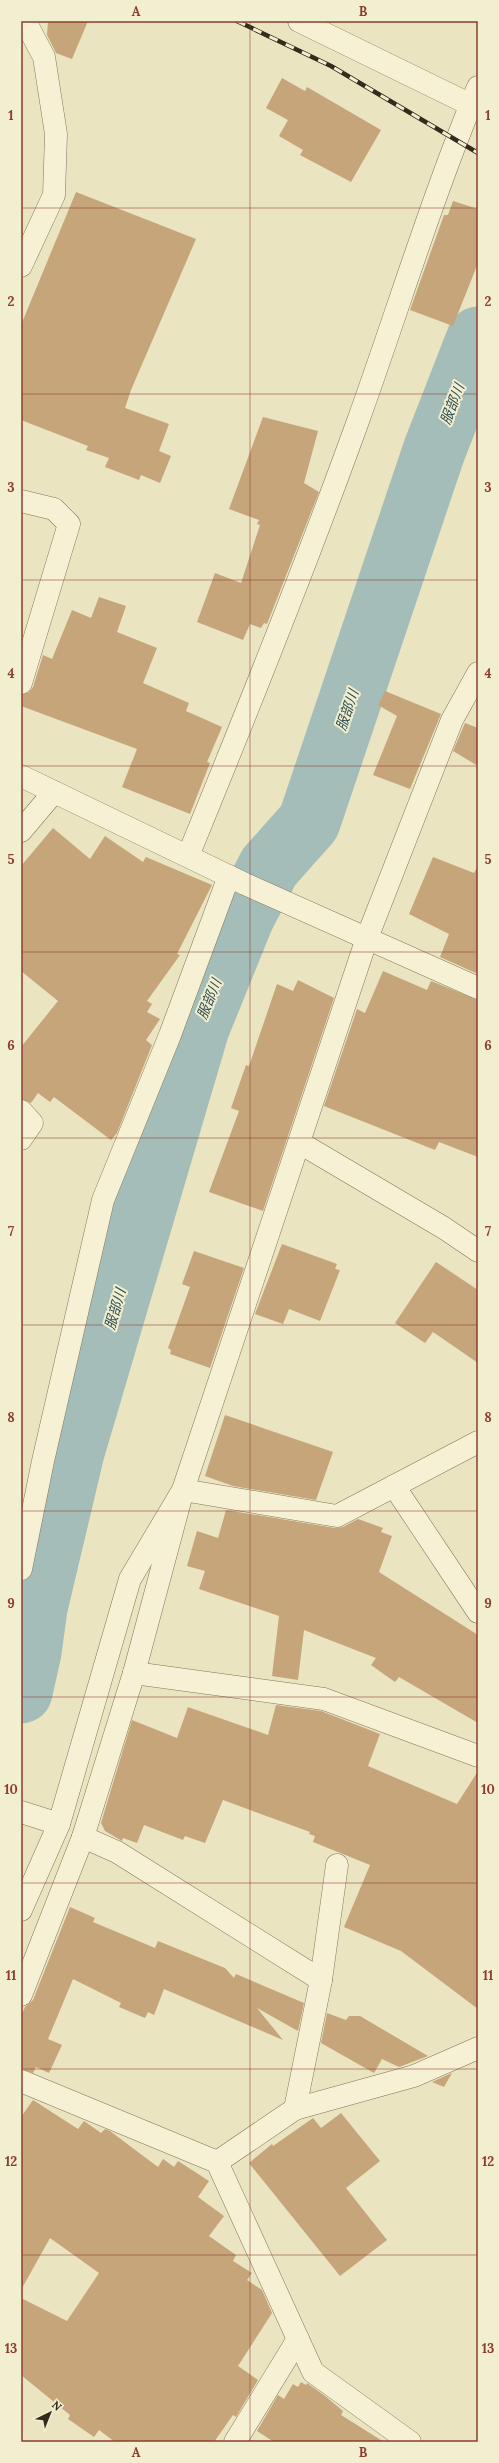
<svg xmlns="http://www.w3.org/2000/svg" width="499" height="2463" font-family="Lora,'Noto Sans JP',serif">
<rect width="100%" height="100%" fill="#eae4c1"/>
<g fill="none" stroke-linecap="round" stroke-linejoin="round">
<!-- river -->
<polyline stroke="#a4bdb9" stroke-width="63" points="21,1692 30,1652 36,1608 73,1452 198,1028 243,917 269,867 309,822 434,451 478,338"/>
</g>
<!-- building -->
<g fill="#c6a57a">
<polygon points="48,21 88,21 72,59 56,53 47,35"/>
<polygon points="282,78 305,91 307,87 381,130 351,182 300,155 303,150 279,136 288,120 266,108"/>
<polygon points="76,192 196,239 131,390 125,408 169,424 159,451 171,456 160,483 141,475 139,480 105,467 109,458 86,450 88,446 21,420 21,325"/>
<polygon points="453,201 478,209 478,263 453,326 410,310 444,215 448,215"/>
<polygon points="263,417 318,431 304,483 319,492 267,624 264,623 261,628 250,624 243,640 197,622 215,573 241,583 260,525 257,524 259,520 229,509"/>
<polygon points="99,597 126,606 117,632 157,648 143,683 189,703 186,711 222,727 207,762 210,763 190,814 122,787 137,749 21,706 21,695 29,692 33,687 43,655 52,659 72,610 91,618"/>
<polygon points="385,691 441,714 410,789 373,775 397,716 378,705"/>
<polygon points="465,723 478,728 478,766 453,751"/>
<polygon points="53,828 90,859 105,836 143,862 146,857 212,885 177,954 180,955 147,1001 152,1004 147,1012 160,1019 146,1040 152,1045 117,1133 111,1140 54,1097 50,1102 38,1093 31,1103 21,1099 21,1047 58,1001 21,971 21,866"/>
<polygon points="433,857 474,873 478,866 478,974 440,957 449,934 409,914"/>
<polygon points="383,971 427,990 431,981 478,1000 478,1157 439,1142 435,1150 324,1106 357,1009 365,1013"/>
<polygon points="298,980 334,998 263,1211 209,1192 239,1111 231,1108 246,1065 249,1066 277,984 293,991"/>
<polygon points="282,1244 337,1264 335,1269 340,1270 320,1321 289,1309 283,1324 255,1314"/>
<polygon points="194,1251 244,1268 210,1368 170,1354 171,1350 168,1348 190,1287 182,1284"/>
<polygon points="436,1262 478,1290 478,1363 433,1332 425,1343 395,1323"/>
<polygon points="225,1415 333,1452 316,1500 233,1486 205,1476"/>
<polygon points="226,1510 335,1528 343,1527 358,1519 383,1528 381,1532 392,1536 379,1572 478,1635 478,1723 399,1677 395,1682 371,1665 376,1658 304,1630 298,1680 272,1676 279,1616 199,1589 205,1571 187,1566 197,1531 218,1538"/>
<polygon points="276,1705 321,1711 380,1734 368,1766 457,1804 478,1771 478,2009 401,1951 344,1927 370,1865 313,1842 315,1836 309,1834 310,1832 223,1800 205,1843 185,1836 183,1840 144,1825 137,1843 123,1838 122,1841 105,1831 101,1823 132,1720 177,1738 188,1707 268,1735"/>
<polygon points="70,1907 95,1918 93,1922 155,1948 158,1941 225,1968 234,1978 236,1974 304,2003 298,2031 257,2008 283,2040 164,1989 154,2015 148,2012 145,2018 119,2007 121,2003 73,1979 48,2039 62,2045 49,2073 36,2067 33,2073 21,2069 21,2016 25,2007 33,2000"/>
<polygon points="327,2013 346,2020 349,2016 360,2016 428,2056 399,2067 382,2059 374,2073 321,2043"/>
<polygon points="452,2073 444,2087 432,2082"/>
<polygon points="33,2100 78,2129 84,2121 101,2133 105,2129 110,2131 158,2167 163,2159 174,2167 178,2161 209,2181 198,2197 224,2216 209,2236 236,2255 233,2261 252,2273 247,2280 262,2290 272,2313 238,2366 258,2380 236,2417 233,2415 214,2442 115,2442 99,2430 94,2437 68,2419 70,2415 21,2375 21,2298 67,2321 99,2273 50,2238 21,2290 21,2117"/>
<polygon points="341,2113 380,2161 346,2188 387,2240 340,2276 249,2163 272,2144 273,2146 313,2118 321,2128"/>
<polygon points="301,2382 306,2385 307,2383 325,2396 343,2411 341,2415 384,2442 274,2442 257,2431 278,2395 284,2399 293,2384 298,2387"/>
</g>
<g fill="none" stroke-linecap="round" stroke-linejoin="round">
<defs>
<g id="minor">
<polyline points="299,21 471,105"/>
<polyline points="21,266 54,195 56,134 44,57 25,21"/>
<polyline points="21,501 54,509 69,524 21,683"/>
<polyline points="21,776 245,884 478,988"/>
<polyline points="21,831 54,792"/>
<path d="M 188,856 C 247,712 305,568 358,421 C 398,310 432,197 478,87"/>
<polyline points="21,1111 32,1123 21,1139"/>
<polyline points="300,1143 444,1228 478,1251"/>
<polyline points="394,1486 478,1612"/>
<polyline points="21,1569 43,1461 103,1200 170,1035 229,876"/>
<polyline points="134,1673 324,1699 478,1756"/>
<polyline points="21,1812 59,1824"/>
<polyline points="83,1837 117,1852 321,1980"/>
<polyline points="21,1910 59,1824 130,1579 183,1490 367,938 452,720 478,673"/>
<polyline points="21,1995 83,1837 134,1673 183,1490 337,1516 478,1442"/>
<polyline points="21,2081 217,2162 313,2372 410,2442"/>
<polyline points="295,2109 321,1980 337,1865"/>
<polyline points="217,2162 295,2109 414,2076 478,2048"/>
<polyline points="235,2442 298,2339"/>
</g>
</defs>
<!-- minor casing -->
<use href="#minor" stroke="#82765a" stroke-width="23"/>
<!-- minor -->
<use href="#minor" stroke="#f6f1d4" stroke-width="22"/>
<defs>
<polyline id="rail" points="237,21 331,66 478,153"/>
</defs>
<!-- rail casing -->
<use href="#rail" stroke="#332b1d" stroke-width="4.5"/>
<!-- rail -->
<use href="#rail" stroke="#f2eed0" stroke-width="3" stroke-dasharray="9" stroke-linecap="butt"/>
</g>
<!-- grid -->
<path fill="none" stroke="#8d3d2f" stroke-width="1" stroke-opacity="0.55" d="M 250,21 L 250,2442M 21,208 L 478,208M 21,394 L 478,394M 21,580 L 478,580M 21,766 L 478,766M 21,952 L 478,952M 21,1138 L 478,1138M 21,1325 L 478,1325M 21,1511 L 478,1511M 21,1697 L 478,1697M 21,1883 L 478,1883M 21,2069 L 478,2069M 21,2255 L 478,2255"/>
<g text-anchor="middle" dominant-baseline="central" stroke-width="4" stroke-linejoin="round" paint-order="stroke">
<!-- water labels -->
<g font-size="14" font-style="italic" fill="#2e4f52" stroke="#f2eed0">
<text transform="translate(452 404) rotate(-69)">服部川</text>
<text transform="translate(347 710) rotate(-71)">服部川</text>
<text transform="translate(209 999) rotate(-68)">服部川</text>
<text transform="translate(115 1309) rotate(-74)">服部川</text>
</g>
</g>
<!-- border -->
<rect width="499" height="2463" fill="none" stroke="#f2eed0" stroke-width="44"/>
<!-- north arrow -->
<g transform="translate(50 2413) rotate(43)" stroke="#f2eed0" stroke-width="3" paint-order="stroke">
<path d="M0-3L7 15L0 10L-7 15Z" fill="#332b1d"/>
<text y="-6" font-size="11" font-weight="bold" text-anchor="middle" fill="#332b1d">N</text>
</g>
<rect x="22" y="22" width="455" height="2419" fill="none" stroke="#8d3d2f" stroke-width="1.5"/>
<g font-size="13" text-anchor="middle" font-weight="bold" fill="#8d3d2f">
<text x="136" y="16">A</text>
<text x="363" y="16">B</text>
<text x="11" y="120">1</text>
<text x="488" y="120">1</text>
<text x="11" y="306">2</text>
<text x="488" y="306">2</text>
<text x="11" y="492">3</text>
<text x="488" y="492">3</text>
<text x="11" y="678">4</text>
<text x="488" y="678">4</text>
<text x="11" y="864">5</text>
<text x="488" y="864">5</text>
<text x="11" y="1050">6</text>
<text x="488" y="1050">6</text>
<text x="11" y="1236">7</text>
<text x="488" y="1236">7</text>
<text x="11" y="1422">8</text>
<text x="488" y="1422">8</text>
<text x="11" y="1608">9</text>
<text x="488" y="1608">9</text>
<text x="11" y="1794">10</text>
<text x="488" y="1794">10</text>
<text x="11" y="1980">11</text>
<text x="488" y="1980">11</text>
<text x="11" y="2166">12</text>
<text x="488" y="2166">12</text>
<text x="11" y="2353">13</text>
<text x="488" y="2353">13</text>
<text x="136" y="2457">A</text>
<text x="363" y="2457">B</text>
</g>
</svg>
